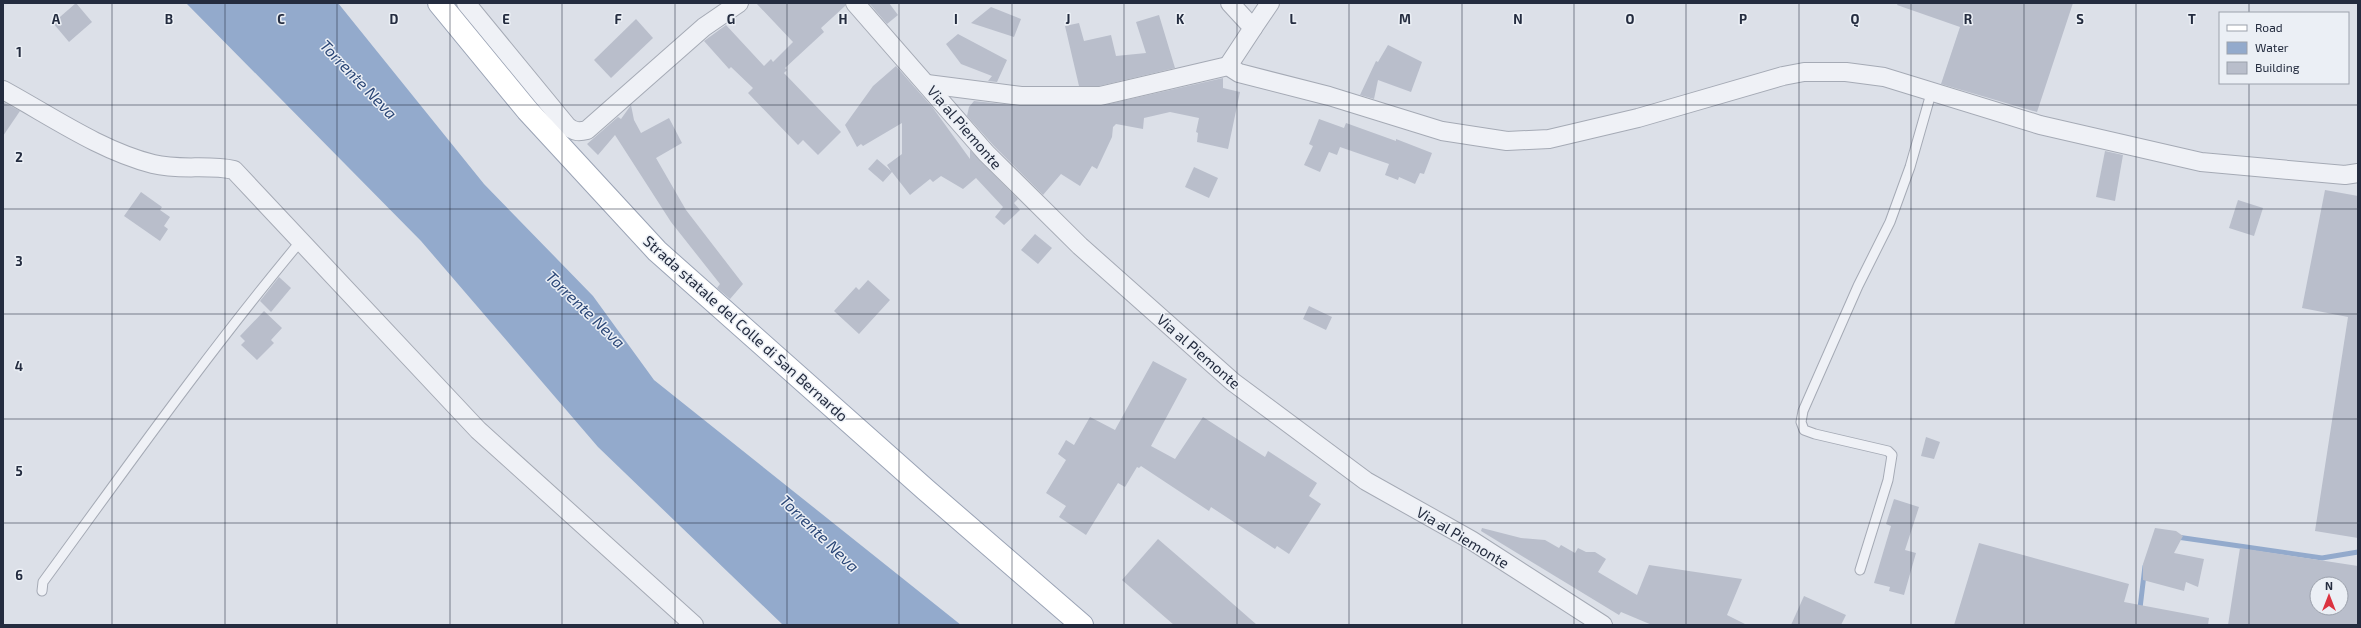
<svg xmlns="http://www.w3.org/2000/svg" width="2361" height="628" font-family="'Exo 2',sans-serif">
<rect width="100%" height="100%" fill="#dce0e8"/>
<!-- water -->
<polygon fill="#93aacc" points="186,3 338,3 484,184 593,296 654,380 961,625 783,625 598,447 421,241"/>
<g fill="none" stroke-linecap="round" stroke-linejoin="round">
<!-- stream -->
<g stroke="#93aacc" stroke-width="5">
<polyline points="2177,537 2322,558 2358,552"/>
<polyline points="2138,625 2145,566"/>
</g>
</g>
<!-- building -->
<g fill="#b9becb" fill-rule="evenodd">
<polygon points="76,3 92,22 69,42 53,23"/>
<polygon points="756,3 845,3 845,6 821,28 824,32 785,68 787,70 784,73 841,132 818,155 803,140 798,145 748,93 753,88 731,67 729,69 704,41 726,25 764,66 771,59 773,62 793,42"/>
<polygon points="869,3 889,3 898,15 887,24"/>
<polygon points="1898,3 2073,3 2037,112 1941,84 1960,27 1897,5"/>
<polygon points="991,7 1021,19 1014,37 971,23"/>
<polygon points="1159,15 1175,68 1099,86 1079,86 1065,26 1079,23 1084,41 1111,35 1116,56 1146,53 1136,22"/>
<polygon points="636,19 653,38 611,78 594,60"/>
<polygon points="958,34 1007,60 997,82 988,81 992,76 961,64 946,44"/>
<polygon points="1388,45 1422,62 1411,92 1378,80 1374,99 1360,95 1376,61 1378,62"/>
<polygon points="896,66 933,108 970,159 970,150 1018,199 1014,203 1020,210 1004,225 995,217 1003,207 976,178 963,189 941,176 933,182 930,179 910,195 892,172 883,182 868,169 877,159 891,171 887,165 902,154 902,123 863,146 861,144 857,147 845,125 873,86"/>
<polygon points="1223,78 1223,88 1240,92 1228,149 1197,142 1198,133 1196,132 1199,118 1170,112 1144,118 1143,129 1116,124 1113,127 1112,137 1097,169 1092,166 1080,186 1061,174 1043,195 994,146 967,116 969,107 974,101 1021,106 1100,106"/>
<polygon points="3,102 20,111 3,136"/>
<polygon points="631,105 634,120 641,133 669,118 682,143 656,158 686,210 743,284 730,299 717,288 720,284 671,222 615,135 598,155 587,144 618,117 621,119"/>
<polygon points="1319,119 1344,128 1346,123 1396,141 1396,139 1432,153 1424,174 1420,173 1415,184 1399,177 1398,180 1385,175 1389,164 1340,147 1337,155 1329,152 1320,172 1304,165 1313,146 1309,144"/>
<polygon points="2105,151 2123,155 2115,201 2096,197"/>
<polygon points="1194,167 1218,178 1209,198 1185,187"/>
<polygon points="2325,190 2358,196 2358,538 2315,531 2348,317 2302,308"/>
<polygon points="141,192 162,207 160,210 170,217 164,226 168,229 160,241 124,216"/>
<polygon points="2238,200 2263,208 2254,236 2229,228"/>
<polygon points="1035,234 1052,248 1038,264 1021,250"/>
<polygon points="279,277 291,288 271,312 260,301"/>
<polygon points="868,280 890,300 859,334 834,311 856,287 859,290"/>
<polygon points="1309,306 1332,317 1326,330 1303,319"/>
<polygon points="264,311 282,328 271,340 274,343 257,360 241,345 245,341 240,336"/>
<polygon points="1153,361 1187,379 1151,446 1175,459 1203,417 1265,457 1268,451 1317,483 1309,496 1321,504 1289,554 1277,546 1275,549 1211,507 1209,511 1141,466 1139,468 1137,467 1125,487 1118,483 1086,535 1059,517 1066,506 1046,493 1066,460 1058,454 1066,440 1074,445 1090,417 1115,430"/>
<polygon points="1926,437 1940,442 1934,459 1921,456"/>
<polygon points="1894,499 1919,507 1905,550 1916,553 1904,595 1889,591 1890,587 1874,583 1891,526 1886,524"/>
<polygon points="1482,528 1521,538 1545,540 1559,548 1561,545 1575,553 1578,548 1586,552 1595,552 1606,559 1598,572 1637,595 1649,565 1742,579 1727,615 1747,625 1652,625 1621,612 1619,615 1481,531"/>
<polygon points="2155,528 2176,531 2183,536 2174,553 2204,559 2198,587 2186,582 2184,591 2143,580 2143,564"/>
<polygon points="1158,539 1216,589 1257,625 1174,625 1122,580"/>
<polygon points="1979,543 2129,584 2124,602 2209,618 2208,625 1954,625"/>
<path d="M 2240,548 L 2358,566 L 2358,625 L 2228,625 ZM 2317,584 L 2341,584 L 2341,608 L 2317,608 Z"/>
<polygon points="1804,596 1846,615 1841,625 1791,625"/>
</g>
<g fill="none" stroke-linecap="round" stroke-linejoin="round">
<defs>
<g id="lane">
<polyline points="1860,570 1888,480 1892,455 1888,451 1815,434 1804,430 1801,422 1803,411 1858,286 1890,222 1910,167 1932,90"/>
<path d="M 42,591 L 43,582 C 127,467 209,351 300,242"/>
</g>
<g id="street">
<path d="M 466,3 L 567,126 C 574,132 579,132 587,130 L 704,27 L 739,3"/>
<polyline points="855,3 986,153 1080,246 1233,382 1366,481 1471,540 1603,625"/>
<polyline points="1253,28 1270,3"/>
<polyline points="1228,66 1253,28 1230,3"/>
<polyline points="927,84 1021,96 1100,96 1228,66 1239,73 1329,96 1442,131 1507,141 1549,139 1638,118 1783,76 1804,72 1846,72 1884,77 2040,125 2201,162 2345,175 2358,173"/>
<path d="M 3,90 C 51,116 99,150 153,164 C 180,171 207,164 234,170 L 478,430 L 694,625"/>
</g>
<polyline id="primary" points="439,3 527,110 657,251 926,490 1082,625"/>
</defs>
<!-- lane casing -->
<use href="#lane" stroke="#a5aab5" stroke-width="11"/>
<!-- street casing -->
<use href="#street" stroke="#a5aab5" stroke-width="20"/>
<!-- primary casing -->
<use href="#primary" stroke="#9aa3b5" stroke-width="24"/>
<!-- lane -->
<use href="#lane" stroke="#eff1f6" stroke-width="9"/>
<!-- street -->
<use href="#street" stroke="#eff1f6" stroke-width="18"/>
<!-- primary -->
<use href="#primary" stroke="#fff" stroke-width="22"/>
</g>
<!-- grid -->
<path fill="none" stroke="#242c3f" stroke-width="1" stroke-opacity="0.55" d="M 112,3 L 112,625M 225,3 L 225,625M 337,3 L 337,625M 450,3 L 450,625M 562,3 L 562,625M 675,3 L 675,625M 787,3 L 787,625M 899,3 L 899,625M 1012,3 L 1012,625M 1124,3 L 1124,625M 1237,3 L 1237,625M 1349,3 L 1349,625M 1462,3 L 1462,625M 1574,3 L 1574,625M 1686,3 L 1686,625M 1799,3 L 1799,625M 1911,3 L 1911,625M 2024,3 L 2024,625M 2136,3 L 2136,625M 2249,3 L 2249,13M 2249,83 L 2249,625M 3,105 L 2358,105M 3,209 L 2358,209M 3,314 L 2358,314M 3,419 L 2358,419M 3,523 L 2358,523"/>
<g text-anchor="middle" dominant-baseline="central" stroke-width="3" stroke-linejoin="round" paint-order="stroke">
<!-- street labels -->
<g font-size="15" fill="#242c3f" stroke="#ebeff5">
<text transform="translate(965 127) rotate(49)">Via al Piemonte</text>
<text transform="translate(746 328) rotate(42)">Strada statale del Colle di San Bernardo</text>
<text transform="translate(1199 351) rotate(41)">Via al Piemonte</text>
<text transform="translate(1463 537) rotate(31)">Via al Piemonte</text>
</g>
<!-- water labels -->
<g font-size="16" font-style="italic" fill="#2b4777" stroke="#ebeff5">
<text transform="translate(359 79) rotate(46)">Torrente Neva</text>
<text transform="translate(586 309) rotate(44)">Torrente Neva</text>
<text transform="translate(820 533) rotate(44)">Torrente Neva</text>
</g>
</g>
<g font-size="13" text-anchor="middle" font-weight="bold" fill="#242c3f" stroke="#ebeff5" stroke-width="3" stroke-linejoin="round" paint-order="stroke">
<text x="56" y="24">A</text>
<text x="169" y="24">B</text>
<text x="281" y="24">C</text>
<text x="394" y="24">D</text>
<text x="506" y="24">E</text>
<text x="618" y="24">F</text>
<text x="731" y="24">G</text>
<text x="843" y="24">H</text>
<text x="956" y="24">I</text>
<text x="1068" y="24">J</text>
<text x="1180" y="24">K</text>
<text x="1293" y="24">L</text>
<text x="1405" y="24">M</text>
<text x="1518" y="24">N</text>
<text x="1630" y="24">O</text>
<text x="1743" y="24">P</text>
<text x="1855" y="24">Q</text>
<text x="1968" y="24">R</text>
<text x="2080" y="24">S</text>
<text x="2192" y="24">T</text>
<text x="19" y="57">1</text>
<text x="19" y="162">2</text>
<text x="19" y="266">3</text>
<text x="19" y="371">4</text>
<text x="19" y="476">5</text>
<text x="19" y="580">6</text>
</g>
<!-- border -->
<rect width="2361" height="628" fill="none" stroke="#242c3f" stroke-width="8"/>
<!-- legend -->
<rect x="2219" y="12" width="130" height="72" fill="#ebeff5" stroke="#9ba1ac"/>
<rect x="2227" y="25" width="20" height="6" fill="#ffffff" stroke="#9ba1ac"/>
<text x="2255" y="32" font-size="12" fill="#242c3f">Road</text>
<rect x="2227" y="42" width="20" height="12" fill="#93aacc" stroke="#9ba1ac"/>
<text x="2255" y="52" font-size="12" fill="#242c3f">Water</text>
<rect x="2227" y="62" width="20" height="12" fill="#b9becb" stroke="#9ba1ac"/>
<text x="2255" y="72" font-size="12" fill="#242c3f">Building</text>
<!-- north arrow -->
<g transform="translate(2329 596)"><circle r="19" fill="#ebeff5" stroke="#9ba1ac"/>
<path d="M0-3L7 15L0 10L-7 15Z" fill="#db3340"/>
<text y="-6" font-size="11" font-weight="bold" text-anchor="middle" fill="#242c3f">N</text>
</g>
</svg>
